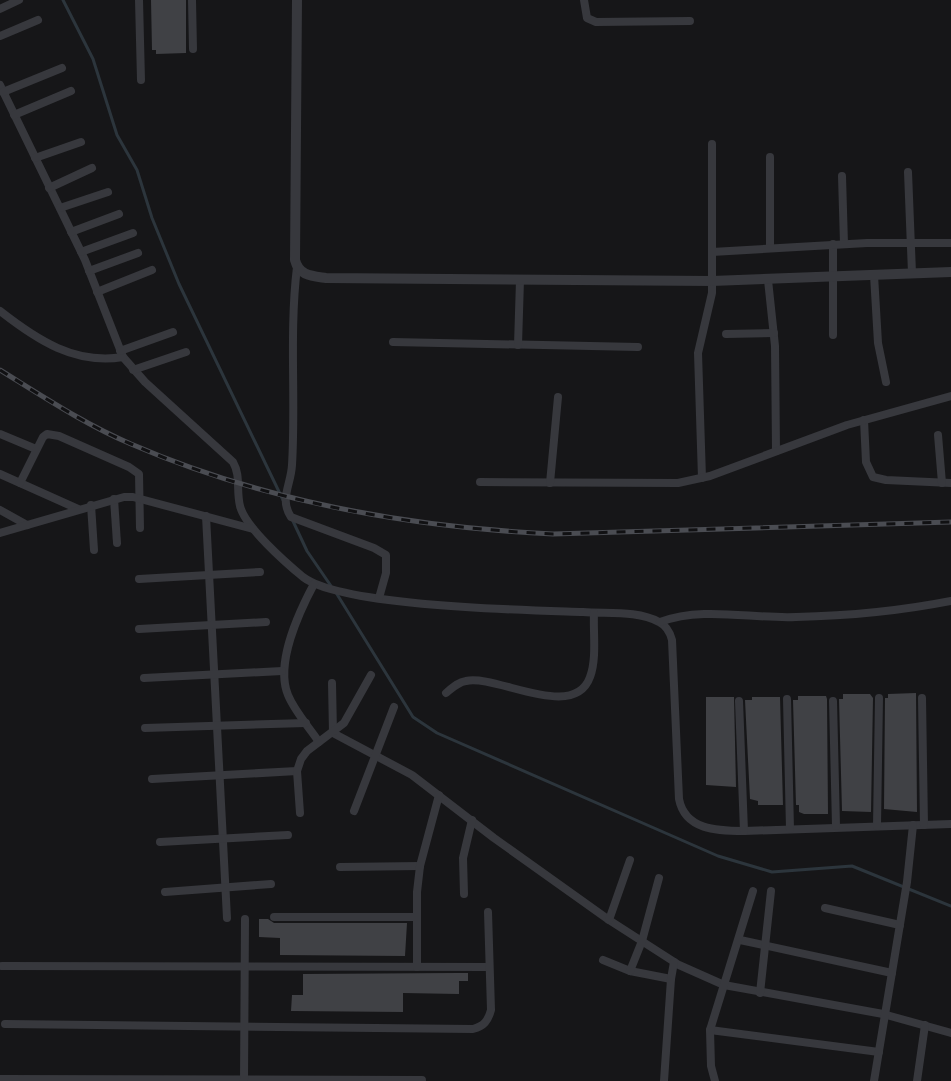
<svg xmlns="http://www.w3.org/2000/svg" width="951" height="1081" font-family="'PT Sans',sans-serif">
<rect width="100%" height="100%" fill="#161618"/>
<g fill="none" stroke-linecap="round" stroke-linejoin="round">
<!-- stream -->
<g stroke="#2c353c" stroke-width="3">
<polyline points="63,0 93,59 117,135 137,170 152,218 179,284 283,500"/>
<polyline points="292,519 307,551 331,586"/>
<polyline points="335,591 413,717 437,733 718,856 772,872 852,866 951,906"/>
</g>
</g>
<!-- building -->
<g fill="#404145">
<polygon points="151,0 186,0 186,53 156,54 156,50 152,50"/>
<polygon points="916,693 917,812 884,809 885,698 888,698 888,694"/>
<polygon points="843,694 870,694 873,698 871,812 842,811 839,699 843,699"/>
<polygon points="798,696 826,696 827,699 828,814 804,814 799,812 799,805 796,805 793,700 798,700"/>
<polygon points="706,697 734,697 736,787 706,785"/>
<polygon points="752,697 780,697 783,805 758,805 758,801 750,799 745,700 752,700"/>
<polygon points="259,919 268,919 274,923 407,923 405,956 280,955 280,938 259,937"/>
<polygon points="455,973 468,973 468,981 459,981 459,994 403,993 403,1012 291,1011 292,995 303,995 303,974"/>
</g>
<g fill="none" stroke-linecap="round" stroke-linejoin="round">
<!-- minor -->
<g stroke="#37383d" stroke-width="8">
<polyline points="139,0 141,80"/>
<polyline points="192,0 193,49"/>
<polyline points="584,0 587,18 596,22 690,21"/>
<polyline points="0,9 19,0"/>
<polyline points="0,36 38,20"/>
<path d="M 0,85 L 85,260 L 123,357 L 145,382 L 233,462 C 241,476 236,490 240,506 C 245,527 286,563 303,577 C 343,607 526,610 583,612 C 606,614 638,610 659,622 C 667,626 670,632 672,640 L 679,799 C 685,830 717,831 744,831 L 951,824"/>
<polyline points="3,92 62,68"/>
<polyline points="14,115 71,91"/>
<polyline points="770,157 770,248"/>
<polyline points="35,158 81,142"/>
<polyline points="908,172 912,273"/>
<polyline points="842,176 844,244"/>
<polyline points="49,188 92,168"/>
<polyline points="60,208 108,192"/>
<polyline points="71,232 119,214"/>
<polyline points="833,244 833,335"/>
<polyline points="81,252 133,233"/>
<polyline points="712,252 867,243 951,243"/>
<path d="M 297,267 C 289,333 296,399 292,465 C 291,485 279,499 291,517 L 374,548 L 386,555 L 386,573 L 379,598"/>
<polyline points="89,271 138,253"/>
<polyline points="874,275 878,343 886,382"/>
<polyline points="768,280 775,346 776,451"/>
<polyline points="97,292 152,270"/>
<path d="M 0,311 C 37,340 75,365 123,357"/>
<polyline points="726,334 774,333"/>
<polyline points="393,342 638,347"/>
<polyline points="518,345 520,280"/>
<polyline points="120,351 173,332"/>
<polyline points="133,370 186,352"/>
<polyline points="864,420 866,462 873,477 886,480 951,483"/>
<polyline points="0,434 36,449"/>
<polyline points="938,435 942,483"/>
<polyline points="0,474 78,509"/>
<polyline points="702,478 698,353 712,293 712,144"/>
<polyline points="480,482 678,483 710,476 847,425 951,396"/>
<polyline points="20,483 43,437 47,434 59,436 129,467 139,474 140,528"/>
<polyline points="550,483 558,397"/>
<polyline points="114,499 117,543"/>
<polyline points="91,505 94,550"/>
<polyline points="0,510 27,525"/>
<polyline points="206,516 227,918"/>
<polyline points="0,533 124,497 133,497 253,529"/>
<polyline points="139,579 260,572"/>
<path d="M 314,584 C 299,612 275,664 288,695 C 295,712 309,727 319,742"/>
<path d="M 660,622 C 704,606 750,619 796,617 C 847,616 900,611 951,601"/>
<polyline points="139,629 266,622"/>
<polyline points="144,678 282,671"/>
<polyline points="332,683 333,733 412,775 494,838 609,920 679,965 724,985 883,1014 951,1033"/>
<path d="M 446,693 C 452,688 458,682 466,681 C 496,674 574,722 590,677 C 597,659 593,632 594,613"/>
<polyline points="922,698 924,825"/>
<polyline points="787,699 790,829"/>
<polyline points="739,701 744,831"/>
<polyline points="833,701 836,826"/>
<polyline points="145,728 306,723"/>
<polyline points="152,779 297,771"/>
<polyline points="354,811 394,707"/>
<polyline points="300,813 297,771 301,759 307,751 344,723 371,675"/>
<polyline points="877,826 879,698"/>
<polyline points="160,842 288,835"/>
<polyline points="340,867 420,866"/>
<polyline points="165,892 271,884"/>
<polyline points="464,894 463,858 472,820"/>
<polyline points="825,908 900,925"/>
<polyline points="274,917 417,917"/>
<polyline points="609,920 630,860"/>
<polyline points="740,940 892,973"/>
<polyline points="603,960 630,971 671,979"/>
<polyline points="2,966 488,967"/>
<polyline points="417,967 417,892 420,866 439,795"/>
<polyline points="630,971 642,941 659,878"/>
<polyline points="760,993 771,891"/>
<path d="M 5,1024 L 473,1029 C 484,1026 488,1021 491,1010 L 488,912"/>
<polyline points="710,1030 879,1052"/>
<polyline points="0,1079 422,1080"/>
<polyline points="244,1081 245,919"/>
<polyline points="664,1081 671,979 674,962"/>
<polyline points="715,1081 711,1066 710,1030 753,891"/>
<polyline points="874,1081 907,882 913,825"/>
<polyline points="917,1081 925,1025"/>
</g>
<!-- tertiary -->
<path stroke="#37383d" stroke-width="10" d="M 297,0 L 295,260 C 299,276 312,276 326,278 L 712,281 L 951,272"/>
<defs>
<path id="rail" d="M 0,370 C 42,396 86,425 131,444 C 265,502 407,527 553,534 L 951,522"/>
</defs>
<!-- rail casing -->
<use href="#rail" stroke="#4a4c52" stroke-width="5"/>
<!-- rail -->
<use href="#rail" stroke="#111113" stroke-width="3" stroke-dasharray="9" stroke-linecap="butt"/>
</g>
</svg>
